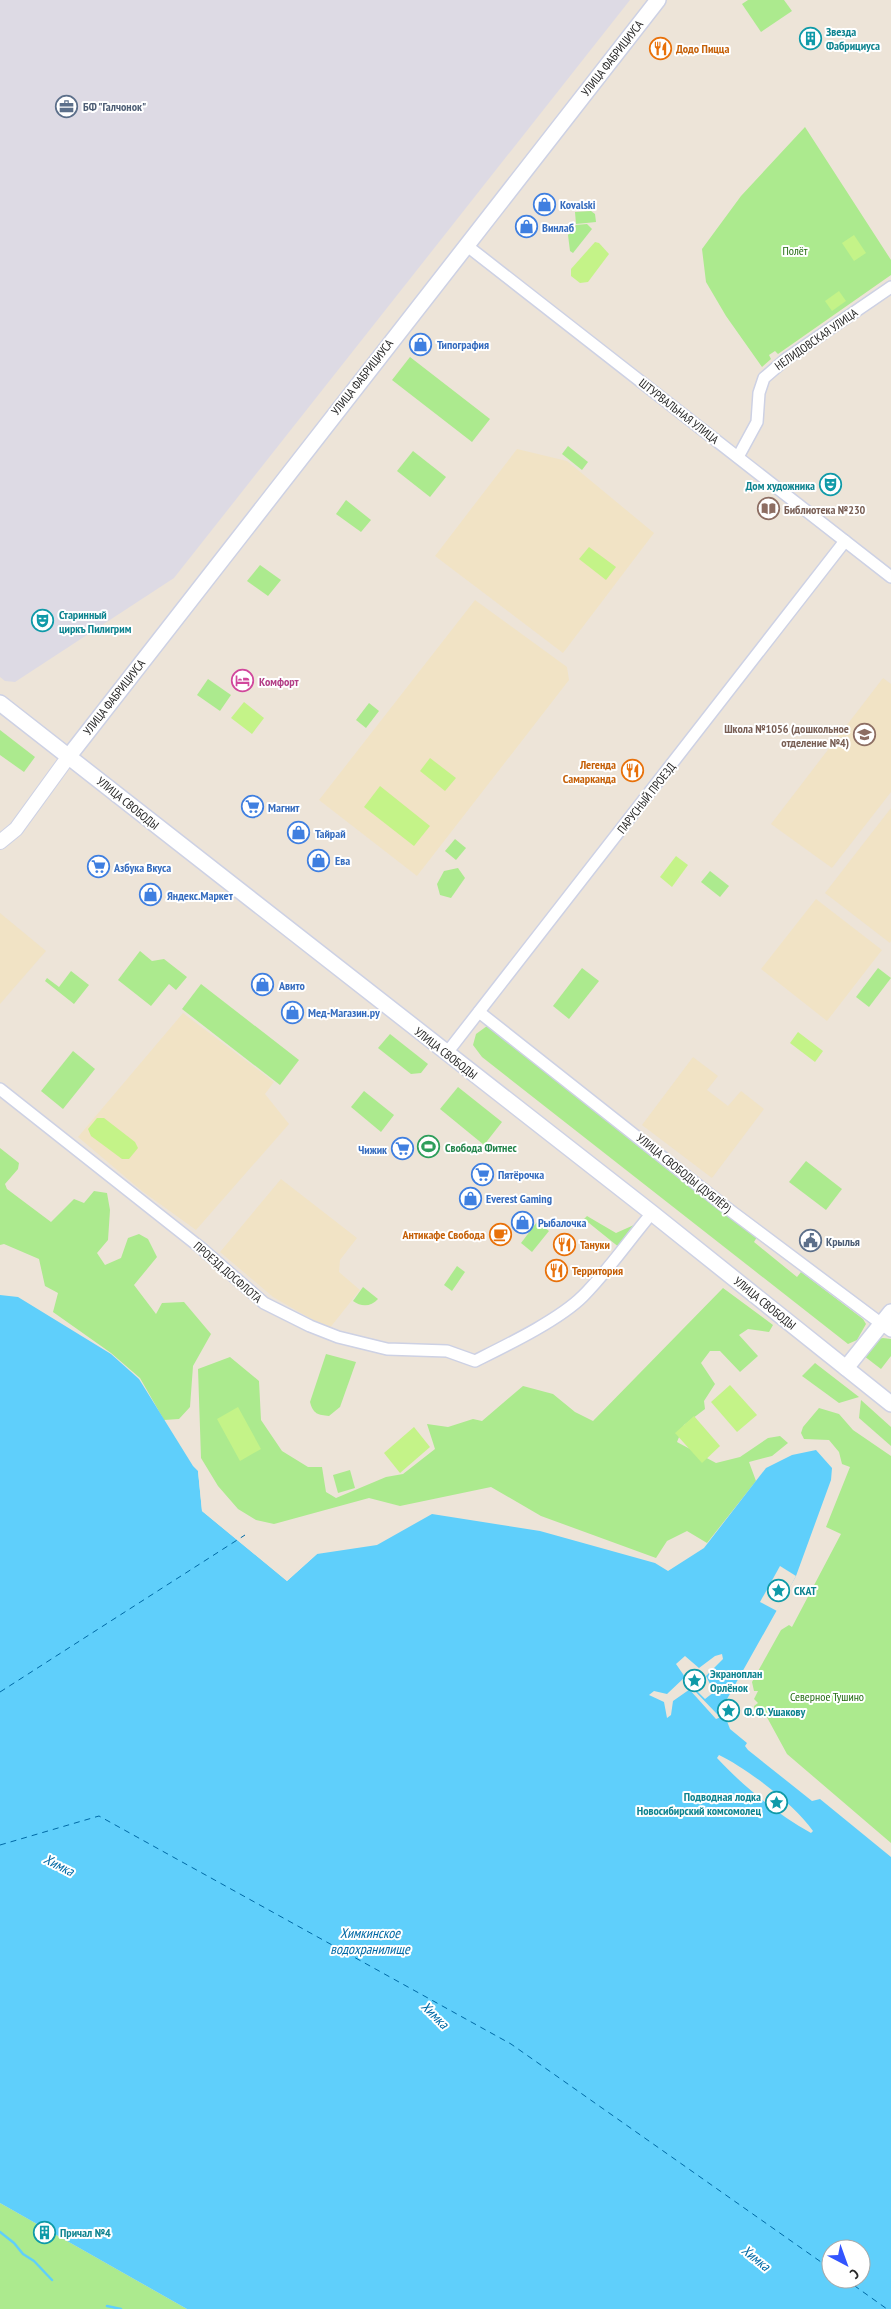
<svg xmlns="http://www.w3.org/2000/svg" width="891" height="2309" font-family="'PT Sans Narrow',sans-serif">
<rect width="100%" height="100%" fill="#ede4d8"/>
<!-- industrial -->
<polygon fill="#dddae4" points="0,0 630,0 174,578 15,682 5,681 0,677"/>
<!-- education -->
<g fill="#f1e3c5">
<polygon points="517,449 567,461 654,533 563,653 435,556"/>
<polygon points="475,600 567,667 569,680 417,876 319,800"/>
<polygon points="883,678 891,684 891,792 832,868 771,824"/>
<polygon points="891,808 891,941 890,943 825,893"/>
<polygon points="816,899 882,950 827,1021 761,969"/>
<polygon points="0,913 46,951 0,1004"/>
<polygon points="183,1013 274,1082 265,1094 289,1124 196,1230 142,1191 78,1137"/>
<polygon points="693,1057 718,1076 707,1090 728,1106 741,1091 764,1109 712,1178 642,1125"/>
<polygon points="281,1179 357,1238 340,1260 339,1272 360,1290 329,1329 273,1297 220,1252"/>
</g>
<!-- green -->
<g fill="#acea8e">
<polygon points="748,0 784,0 792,11 761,32 742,4"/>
<polygon points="805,127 891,260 891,275 778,354 775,351 769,355 771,359 762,367 726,316 706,282 702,249 741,196"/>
<polygon points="591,211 595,214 596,222 576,224 575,212"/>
<polygon points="587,224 592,229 573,253 570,251 568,235 576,225"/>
<polygon points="410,357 490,419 472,442 392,380"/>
<polygon points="568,446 588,462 582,470 562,454"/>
<polygon points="413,451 446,477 430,497 397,471"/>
<polygon points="346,500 371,520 361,532 336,514"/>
<polygon points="260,565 281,580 268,596 247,581"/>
<polygon points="208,679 231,695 220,711 197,695"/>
<polygon points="369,703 379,711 366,728 356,720"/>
<polygon points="0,730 35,757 24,772 0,755"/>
<polygon points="455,839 466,848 456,860 445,851"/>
<polygon points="458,868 465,878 451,898 440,895 437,884 444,871"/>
<polygon points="710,871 729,886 720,897 701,882"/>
<polygon points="140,951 152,961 164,959 187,977 176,990 169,984 151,1006 118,980"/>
<polygon points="582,968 599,981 569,1019 553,1006"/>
<polygon points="878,968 891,978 869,1007 856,997"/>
<polygon points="71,971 89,985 74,1004 45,981 47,978 59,987"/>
<polygon points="201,984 299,1060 280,1085 182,1009"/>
<polygon points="487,1026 757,1237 754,1242 797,1277 801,1272 863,1319 866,1324 857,1340 848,1344 482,1057 473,1045 476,1034"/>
<polygon points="390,1034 428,1064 421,1073 411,1074 378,1048"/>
<polygon points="73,1051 95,1069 63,1109 41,1091"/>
<polygon points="458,1087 502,1122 484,1145 440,1109"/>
<polygon points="364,1091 394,1115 381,1132 351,1107"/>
<polygon points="0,1148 19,1163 18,1169 5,1184 7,1189 51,1222 74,1199 84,1203 94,1191 107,1193 110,1210 108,1240 97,1253 105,1265 121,1258 128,1238 139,1234 148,1239 157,1257 134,1285 156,1314 162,1303 184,1302 211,1334 193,1366 190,1407 179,1419 164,1420 140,1378 111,1353 53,1312 58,1293 45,1286 39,1259 4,1244 0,1245"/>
<polygon points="806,1161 842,1189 826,1210 789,1182"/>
<polygon points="587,1216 616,1233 634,1225 636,1226 620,1248 584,1219"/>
<polygon points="537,1222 549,1231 532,1252 521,1243"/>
<polygon points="457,1266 465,1272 452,1291 444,1285"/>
<path d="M 363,1287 L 378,1299 C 371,1307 361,1307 353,1301 Z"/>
<polygon points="723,1288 773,1325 769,1332 748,1329 739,1335 758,1356 740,1372 720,1351 710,1351 701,1363 715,1384 704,1401 705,1409 684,1425 677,1442 716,1463 740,1457 768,1438 780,1436 788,1443 772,1456 749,1462 756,1481 707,1543 687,1531 667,1541 656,1558 541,1516 491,1487 400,1506 369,1498 274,1524 256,1520 238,1509 218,1486 201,1458 198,1369 230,1357 259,1381 261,1420 282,1451 308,1467 322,1467 326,1492 336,1498 386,1477 403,1474 435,1449 427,1424 448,1427 473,1419 482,1421 523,1386 553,1394 575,1412 593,1421"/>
<polygon points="883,1338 891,1339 891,1356 881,1369 864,1356 878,1339"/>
<path d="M 326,1354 L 356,1362 L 340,1407 L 329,1416 C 318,1415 313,1414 310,1402 Z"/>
<polygon points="815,1363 859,1397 839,1403 802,1376"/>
<polygon points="861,1400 891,1427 891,1446 859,1418"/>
<polygon points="819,1408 839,1414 853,1430 891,1456 891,1843 787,1754 763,1710 754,1711 754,1706 758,1703 754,1699 758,1691 754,1691 752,1682 781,1630 789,1625 792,1627 841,1534 826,1527 850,1467 842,1464 839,1452 829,1440 804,1439 801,1433 803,1427"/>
<polygon points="350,1470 355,1488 338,1493 333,1475"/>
<polygon points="0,2203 187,2309 0,2309"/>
</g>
<!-- pitch -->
<g fill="#c4f388">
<polygon points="854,235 866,253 854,261 842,243"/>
<polygon points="595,242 599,243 609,254 588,282 580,283 571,276 571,269"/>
<polygon points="839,291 846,301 832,311 825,301"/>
<polygon points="589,547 616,567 606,580 579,559"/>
<polygon points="244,702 264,718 252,734 231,718"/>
<polygon points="430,758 456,778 445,791 420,771"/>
<polygon points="380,786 430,826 414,846 364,807"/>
<polygon points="676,856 688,865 672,887 660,877"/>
<polygon points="798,1032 823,1051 815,1062 790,1043"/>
<polygon points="97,1118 104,1118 135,1142 138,1148 129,1159 122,1159 91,1136 88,1129"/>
<polygon points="730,1385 757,1415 737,1432 711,1402"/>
<polygon points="238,1407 261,1449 240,1461 217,1419"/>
<polygon points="694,1416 720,1446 702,1463 675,1433"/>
<polygon points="414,1427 430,1447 400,1473 384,1453"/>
</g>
<!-- water -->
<path fill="#5fcffb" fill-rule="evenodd" d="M 0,1295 L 18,1297 L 111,1354 L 139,1379 L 193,1466 L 198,1471 L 202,1511 L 287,1581 L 317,1554 L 377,1545 L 432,1514 L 540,1531 L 655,1563 L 668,1571 L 704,1548 L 766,1468 L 792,1455 L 816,1450 L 832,1468 L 831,1480 L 796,1576 L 722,1708 L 730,1729 L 747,1743 L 745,1746 L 748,1750 L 812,1801 L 820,1799 L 891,1857 L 891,2309 L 187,2309 L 0,2203 ZM 722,1654 L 723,1659 L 706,1676 L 714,1692 L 705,1699 L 693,1687 L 673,1701 L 671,1715 L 667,1718 L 664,1702 L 649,1695 L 654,1691 L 667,1694 L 685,1677 L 676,1664 L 685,1656 L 699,1668 L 715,1656 ZM 719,1755 C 748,1769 795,1805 813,1831 L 811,1833 C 777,1814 743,1786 717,1758 ZM 831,2249 L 861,2249 L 861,2279 L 831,2279 Z"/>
<!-- pier -->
<g fill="#ede4d8">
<polygon points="198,1471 201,1473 204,1510 287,1578 315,1552 317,1554 287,1581 202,1511"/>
<polygon points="780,1566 796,1576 777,1611 760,1602"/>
<polygon points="692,1688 717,1714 723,1712 724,1716 716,1719 689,1689"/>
</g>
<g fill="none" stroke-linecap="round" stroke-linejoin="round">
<!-- stream -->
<g stroke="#5fcffb" stroke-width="2.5">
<polyline points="0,2232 14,2243 23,2254 34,2261 52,2280"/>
<polyline points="107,2306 121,2309"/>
</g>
<!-- ferry -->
<g stroke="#0069a5" stroke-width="1" stroke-dasharray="6 5" stroke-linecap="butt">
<polyline points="0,1692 245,1535"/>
<polyline points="0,1845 99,1816 511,2044 831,2269"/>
<polyline points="845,2279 887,2309"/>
</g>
<defs>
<g id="minor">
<polyline points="466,245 891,577"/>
<polyline points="738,457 757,422 759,393 764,378 786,359 891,287"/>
<polyline points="479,1012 723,1205 891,1331"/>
<polyline points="446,1054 845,541"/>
<path d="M 0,1089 L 201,1248 L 264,1303 L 310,1326 L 338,1337 L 387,1349 L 447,1351 L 475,1361 C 507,1345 559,1320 583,1296 C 608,1271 629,1240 652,1213"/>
</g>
<polyline id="tertiary" points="0,842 16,829 69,756"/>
<g id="secondary">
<polyline points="0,703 652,1213 891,1404"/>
<polyline points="69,756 658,0"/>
<polyline points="846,1368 891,1312"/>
</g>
</defs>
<!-- minor casing -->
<use href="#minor" stroke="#cdd1e4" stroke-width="14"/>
<!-- tertiary casing -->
<use href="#tertiary" stroke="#cdd1e4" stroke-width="16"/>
<!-- secondary casing -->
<use href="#secondary" stroke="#cdd1e4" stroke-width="18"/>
<!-- minor -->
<use href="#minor" stroke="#fff" stroke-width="11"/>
<!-- tertiary -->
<use href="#tertiary" stroke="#fff" stroke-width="14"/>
<!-- secondary -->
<use href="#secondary" stroke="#fff" stroke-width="15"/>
</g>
<!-- icons -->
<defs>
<symbol id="building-ring" viewBox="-11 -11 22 22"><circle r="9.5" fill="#fff" stroke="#0f9aa8" stroke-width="1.5"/><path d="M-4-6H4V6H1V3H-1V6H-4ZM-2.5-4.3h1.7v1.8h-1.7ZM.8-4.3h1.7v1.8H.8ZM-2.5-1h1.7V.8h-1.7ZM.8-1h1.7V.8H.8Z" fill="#0f9aa8"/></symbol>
<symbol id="restaurant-ring" viewBox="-11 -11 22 22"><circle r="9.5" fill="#fff" stroke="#e8710a" stroke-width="1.5"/><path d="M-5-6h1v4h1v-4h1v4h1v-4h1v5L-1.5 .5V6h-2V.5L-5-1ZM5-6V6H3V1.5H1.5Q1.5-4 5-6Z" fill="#e8710a"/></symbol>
<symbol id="office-ring" viewBox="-11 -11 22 22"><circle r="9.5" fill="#fff" stroke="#5c6f8a" stroke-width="1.5"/><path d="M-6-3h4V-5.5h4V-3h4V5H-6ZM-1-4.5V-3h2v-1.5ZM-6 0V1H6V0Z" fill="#5c6f8a"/></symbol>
<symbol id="shop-ring" viewBox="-11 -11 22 22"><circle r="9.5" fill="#fff" stroke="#3f7fe0" stroke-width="1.5"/><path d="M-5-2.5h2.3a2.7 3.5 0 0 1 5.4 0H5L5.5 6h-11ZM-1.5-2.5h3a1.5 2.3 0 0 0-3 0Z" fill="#3f7fe0"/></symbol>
<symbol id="theatre-ring" viewBox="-11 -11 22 22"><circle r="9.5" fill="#fff" stroke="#0f9aa8" stroke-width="1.5"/><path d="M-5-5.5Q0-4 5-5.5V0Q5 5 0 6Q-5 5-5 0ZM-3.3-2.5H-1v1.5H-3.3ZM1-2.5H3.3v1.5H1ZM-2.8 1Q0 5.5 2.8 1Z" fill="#0f9aa8"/></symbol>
<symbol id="library-ring" viewBox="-11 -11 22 22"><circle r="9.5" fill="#fff" stroke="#8d6e63" stroke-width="1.5"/><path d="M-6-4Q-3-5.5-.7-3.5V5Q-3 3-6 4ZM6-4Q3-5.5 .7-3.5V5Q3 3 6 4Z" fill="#8d6e63"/></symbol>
<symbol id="hotel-ring" viewBox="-11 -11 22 22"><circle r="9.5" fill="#fff" stroke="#d1479c" stroke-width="1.5"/><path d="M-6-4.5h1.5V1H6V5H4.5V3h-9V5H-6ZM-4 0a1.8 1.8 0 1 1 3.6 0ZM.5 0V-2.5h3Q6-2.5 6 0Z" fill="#d1479c"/></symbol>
<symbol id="school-ring" viewBox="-11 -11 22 22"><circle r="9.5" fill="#fff" stroke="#8d6e63" stroke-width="1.5"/><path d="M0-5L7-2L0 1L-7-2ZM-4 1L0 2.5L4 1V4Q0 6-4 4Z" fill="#8d6e63"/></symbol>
<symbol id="supermarket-ring" viewBox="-11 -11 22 22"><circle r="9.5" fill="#fff" stroke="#3f7fe0" stroke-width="1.5"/><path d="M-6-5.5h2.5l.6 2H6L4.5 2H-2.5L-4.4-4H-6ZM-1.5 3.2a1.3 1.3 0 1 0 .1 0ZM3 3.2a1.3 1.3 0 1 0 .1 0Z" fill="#3f7fe0"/></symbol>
<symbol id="stadium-ring" viewBox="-11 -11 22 22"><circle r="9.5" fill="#fff" stroke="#2e9e5b" stroke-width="1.5"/><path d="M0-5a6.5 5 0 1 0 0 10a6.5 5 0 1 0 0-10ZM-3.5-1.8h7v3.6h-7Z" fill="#2e9e5b"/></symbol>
<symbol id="cafe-ring" viewBox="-11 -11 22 22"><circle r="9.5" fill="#fff" stroke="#e8710a" stroke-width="1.5"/><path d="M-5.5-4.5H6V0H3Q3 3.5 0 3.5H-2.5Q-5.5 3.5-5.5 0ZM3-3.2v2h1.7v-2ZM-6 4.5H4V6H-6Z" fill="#e8710a"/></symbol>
<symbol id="civic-ring" viewBox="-11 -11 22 22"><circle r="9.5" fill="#fff" stroke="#5c6f8a" stroke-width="1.5"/><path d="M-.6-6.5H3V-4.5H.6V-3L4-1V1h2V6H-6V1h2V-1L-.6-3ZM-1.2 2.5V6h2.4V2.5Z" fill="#5c6f8a"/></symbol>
<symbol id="sight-ring" viewBox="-11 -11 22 22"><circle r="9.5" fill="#fff" stroke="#0f9aa8" stroke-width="1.5"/><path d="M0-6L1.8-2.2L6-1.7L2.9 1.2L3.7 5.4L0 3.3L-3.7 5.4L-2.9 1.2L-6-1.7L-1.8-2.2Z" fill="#0f9aa8"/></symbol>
</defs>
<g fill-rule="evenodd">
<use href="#building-ring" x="798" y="26" width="25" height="25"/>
<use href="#restaurant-ring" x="648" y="36" width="25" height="25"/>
<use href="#office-ring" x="54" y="94" width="25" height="25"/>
<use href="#shop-ring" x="532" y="192" width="25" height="25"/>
<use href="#shop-ring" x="514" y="214" width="25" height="25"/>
<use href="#shop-ring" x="408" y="332" width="25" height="25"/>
<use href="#theatre-ring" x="818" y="472" width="25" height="25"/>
<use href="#library-ring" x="756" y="496" width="25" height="25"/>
<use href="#theatre-ring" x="30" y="608" width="25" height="25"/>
<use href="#hotel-ring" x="230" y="668" width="25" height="25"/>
<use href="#school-ring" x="852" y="722" width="25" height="25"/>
<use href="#restaurant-ring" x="620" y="758" width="25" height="25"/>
<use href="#supermarket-ring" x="240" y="794" width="25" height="25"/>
<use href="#shop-ring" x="286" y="820" width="25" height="25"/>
<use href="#shop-ring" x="306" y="848" width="25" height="25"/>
<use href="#supermarket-ring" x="86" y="854" width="25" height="25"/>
<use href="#shop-ring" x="138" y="882" width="25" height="25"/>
<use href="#shop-ring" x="250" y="972" width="25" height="25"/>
<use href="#shop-ring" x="280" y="1000" width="25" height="25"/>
<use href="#stadium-ring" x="416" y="1134" width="25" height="25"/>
<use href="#supermarket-ring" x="390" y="1136" width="25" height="25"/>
<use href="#supermarket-ring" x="470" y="1162" width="25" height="25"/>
<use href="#shop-ring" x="458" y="1186" width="25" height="25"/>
<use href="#shop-ring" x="510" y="1210" width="25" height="25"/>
<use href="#cafe-ring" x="488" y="1222" width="25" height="25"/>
<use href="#civic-ring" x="798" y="1228" width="25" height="25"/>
<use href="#restaurant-ring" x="552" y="1232" width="25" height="25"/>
<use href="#restaurant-ring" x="544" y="1258" width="25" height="25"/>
<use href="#sight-ring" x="766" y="1578" width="25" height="25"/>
<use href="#sight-ring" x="682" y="1668" width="25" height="25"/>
<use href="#sight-ring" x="716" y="1698" width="25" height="25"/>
<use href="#sight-ring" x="764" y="1790" width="25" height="25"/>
<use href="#building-ring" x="32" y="2220" width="25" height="25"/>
</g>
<g text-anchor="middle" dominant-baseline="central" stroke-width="4" stroke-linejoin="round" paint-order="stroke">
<!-- culture labels -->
<g font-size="12" font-weight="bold" fill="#0d838f" stroke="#fff" text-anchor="start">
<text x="826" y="31">Звезда<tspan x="826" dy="14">Фабрициуса</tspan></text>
<text x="815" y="485" text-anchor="end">Дом художника</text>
<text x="59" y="614">Старинный<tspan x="59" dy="14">циркъ Пилигрим</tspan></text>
<text x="794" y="1590">СКАТ</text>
<text x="710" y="1673">Экраноплан<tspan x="710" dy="14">Орлёнок</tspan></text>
<text x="744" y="1711">Ф. Ф. Ушакову</text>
<text x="761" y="1796" text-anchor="end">Подводная лодка<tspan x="761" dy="14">Новосибирский комсомолец</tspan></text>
<text x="60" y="2232">Причал №4</text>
</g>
<!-- food labels -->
<g font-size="12" font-weight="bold" fill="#c56008" stroke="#fff" text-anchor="start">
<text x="676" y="48">Додо Пицца</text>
<text x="616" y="764" text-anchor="end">Легенда<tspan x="616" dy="14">Самарканда</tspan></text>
<text x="485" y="1234" text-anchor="end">Антикафе Свобода</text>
<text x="580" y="1244">Тануки</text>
<text x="572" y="1270">Территория</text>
</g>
<!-- street labels -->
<g font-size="12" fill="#292929" stroke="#fff">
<text transform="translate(612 58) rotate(-52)">УЛИЦА ФАБРИЦИУСА</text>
<text transform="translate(816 339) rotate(-35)">НЕЛИДОВСКАЯ УЛИЦА</text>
<text transform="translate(362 377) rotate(-52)">УЛИЦА ФАБРИЦИУСА</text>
<text transform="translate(679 411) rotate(38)">ШТУРВАЛЬНАЯ УЛИЦА</text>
<text transform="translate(114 697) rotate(-52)">УЛИЦА ФАБРИЦИУСА</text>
<text transform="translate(646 798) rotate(-52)">ПАРУСНЫЙ ПРОЕЗД</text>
<text transform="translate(128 803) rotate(39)">УЛИЦА СВОБОДЫ</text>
<text transform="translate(446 1053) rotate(38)">УЛИЦА СВОБОДЫ</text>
<text transform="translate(684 1173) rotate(39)">УЛИЦА СВОБОДЫ (ДУБЛЁР)</text>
<text transform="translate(228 1272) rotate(41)">ПРОЕЗД ДОСФЛОТА</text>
<text transform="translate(765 1303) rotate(39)">УЛИЦА СВОБОДЫ</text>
</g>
<!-- service labels -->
<g font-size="12" font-weight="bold" fill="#4e5e75" stroke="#fff" text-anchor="start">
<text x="83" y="106">БФ "Галчонок"</text>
<text x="826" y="1241">Крылья</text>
</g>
<!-- shop labels -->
<g font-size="12" font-weight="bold" fill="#366cbe" stroke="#fff" text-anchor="start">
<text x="560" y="204">Kovalski</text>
<text x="542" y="227">Винлаб</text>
<text x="437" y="344">Типография</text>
<text x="268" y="807">Магнит</text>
<text x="315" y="833">Тайрай</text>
<text x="335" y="860">Ева</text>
<text x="114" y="867">Азбука Вкуса</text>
<text x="167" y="895">Яндекс.Маркет</text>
<text x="279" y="985">Авито</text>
<text x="308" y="1012">Мед-Магазин.ру</text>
<text x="387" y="1149" text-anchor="end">Чижик</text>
<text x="498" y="1174">Пятёрочка</text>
<text x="486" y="1198">Everest Gaming</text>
<text x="538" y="1222">Рыбалочка</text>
</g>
<!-- park labels -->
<g font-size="12" fill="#236c12" stroke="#fff">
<text x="795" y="250">Полёт</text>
<text x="827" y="1696">Северное Тушино</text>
</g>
<!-- education labels -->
<g font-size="12" font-weight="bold" fill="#785e54" stroke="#fff" text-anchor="start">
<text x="784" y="509">Библиотека №230</text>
<text x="849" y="728" text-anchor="end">Школа №1056 (дошкольное<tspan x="849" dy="14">отделение №4)</tspan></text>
</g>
<!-- hotel labels -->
<g font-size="12" font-weight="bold" fill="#b23c85" stroke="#fff" text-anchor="start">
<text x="259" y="681">Комфорт</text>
</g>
<!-- leisure labels -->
<g font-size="12" font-weight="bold" fill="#27864d" stroke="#fff" text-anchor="start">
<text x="445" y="1147">Свобода Фитнес</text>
</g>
<!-- water labels -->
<g font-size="14" font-style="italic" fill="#0069a5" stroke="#fff">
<text transform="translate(59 1865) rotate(27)">Химка</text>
<text x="370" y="1933">Химкинское<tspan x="370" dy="16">водохранилище</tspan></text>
<text transform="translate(435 2015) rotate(45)">Химка</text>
<text transform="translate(756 2258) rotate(39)">Химка</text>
</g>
</g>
<!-- north arrow -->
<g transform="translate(846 2264) rotate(139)"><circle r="24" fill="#ffffff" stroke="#a9a9a9"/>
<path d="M0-4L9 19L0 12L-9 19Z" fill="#3355ff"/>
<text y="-8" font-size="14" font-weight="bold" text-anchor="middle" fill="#292929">С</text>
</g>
</svg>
